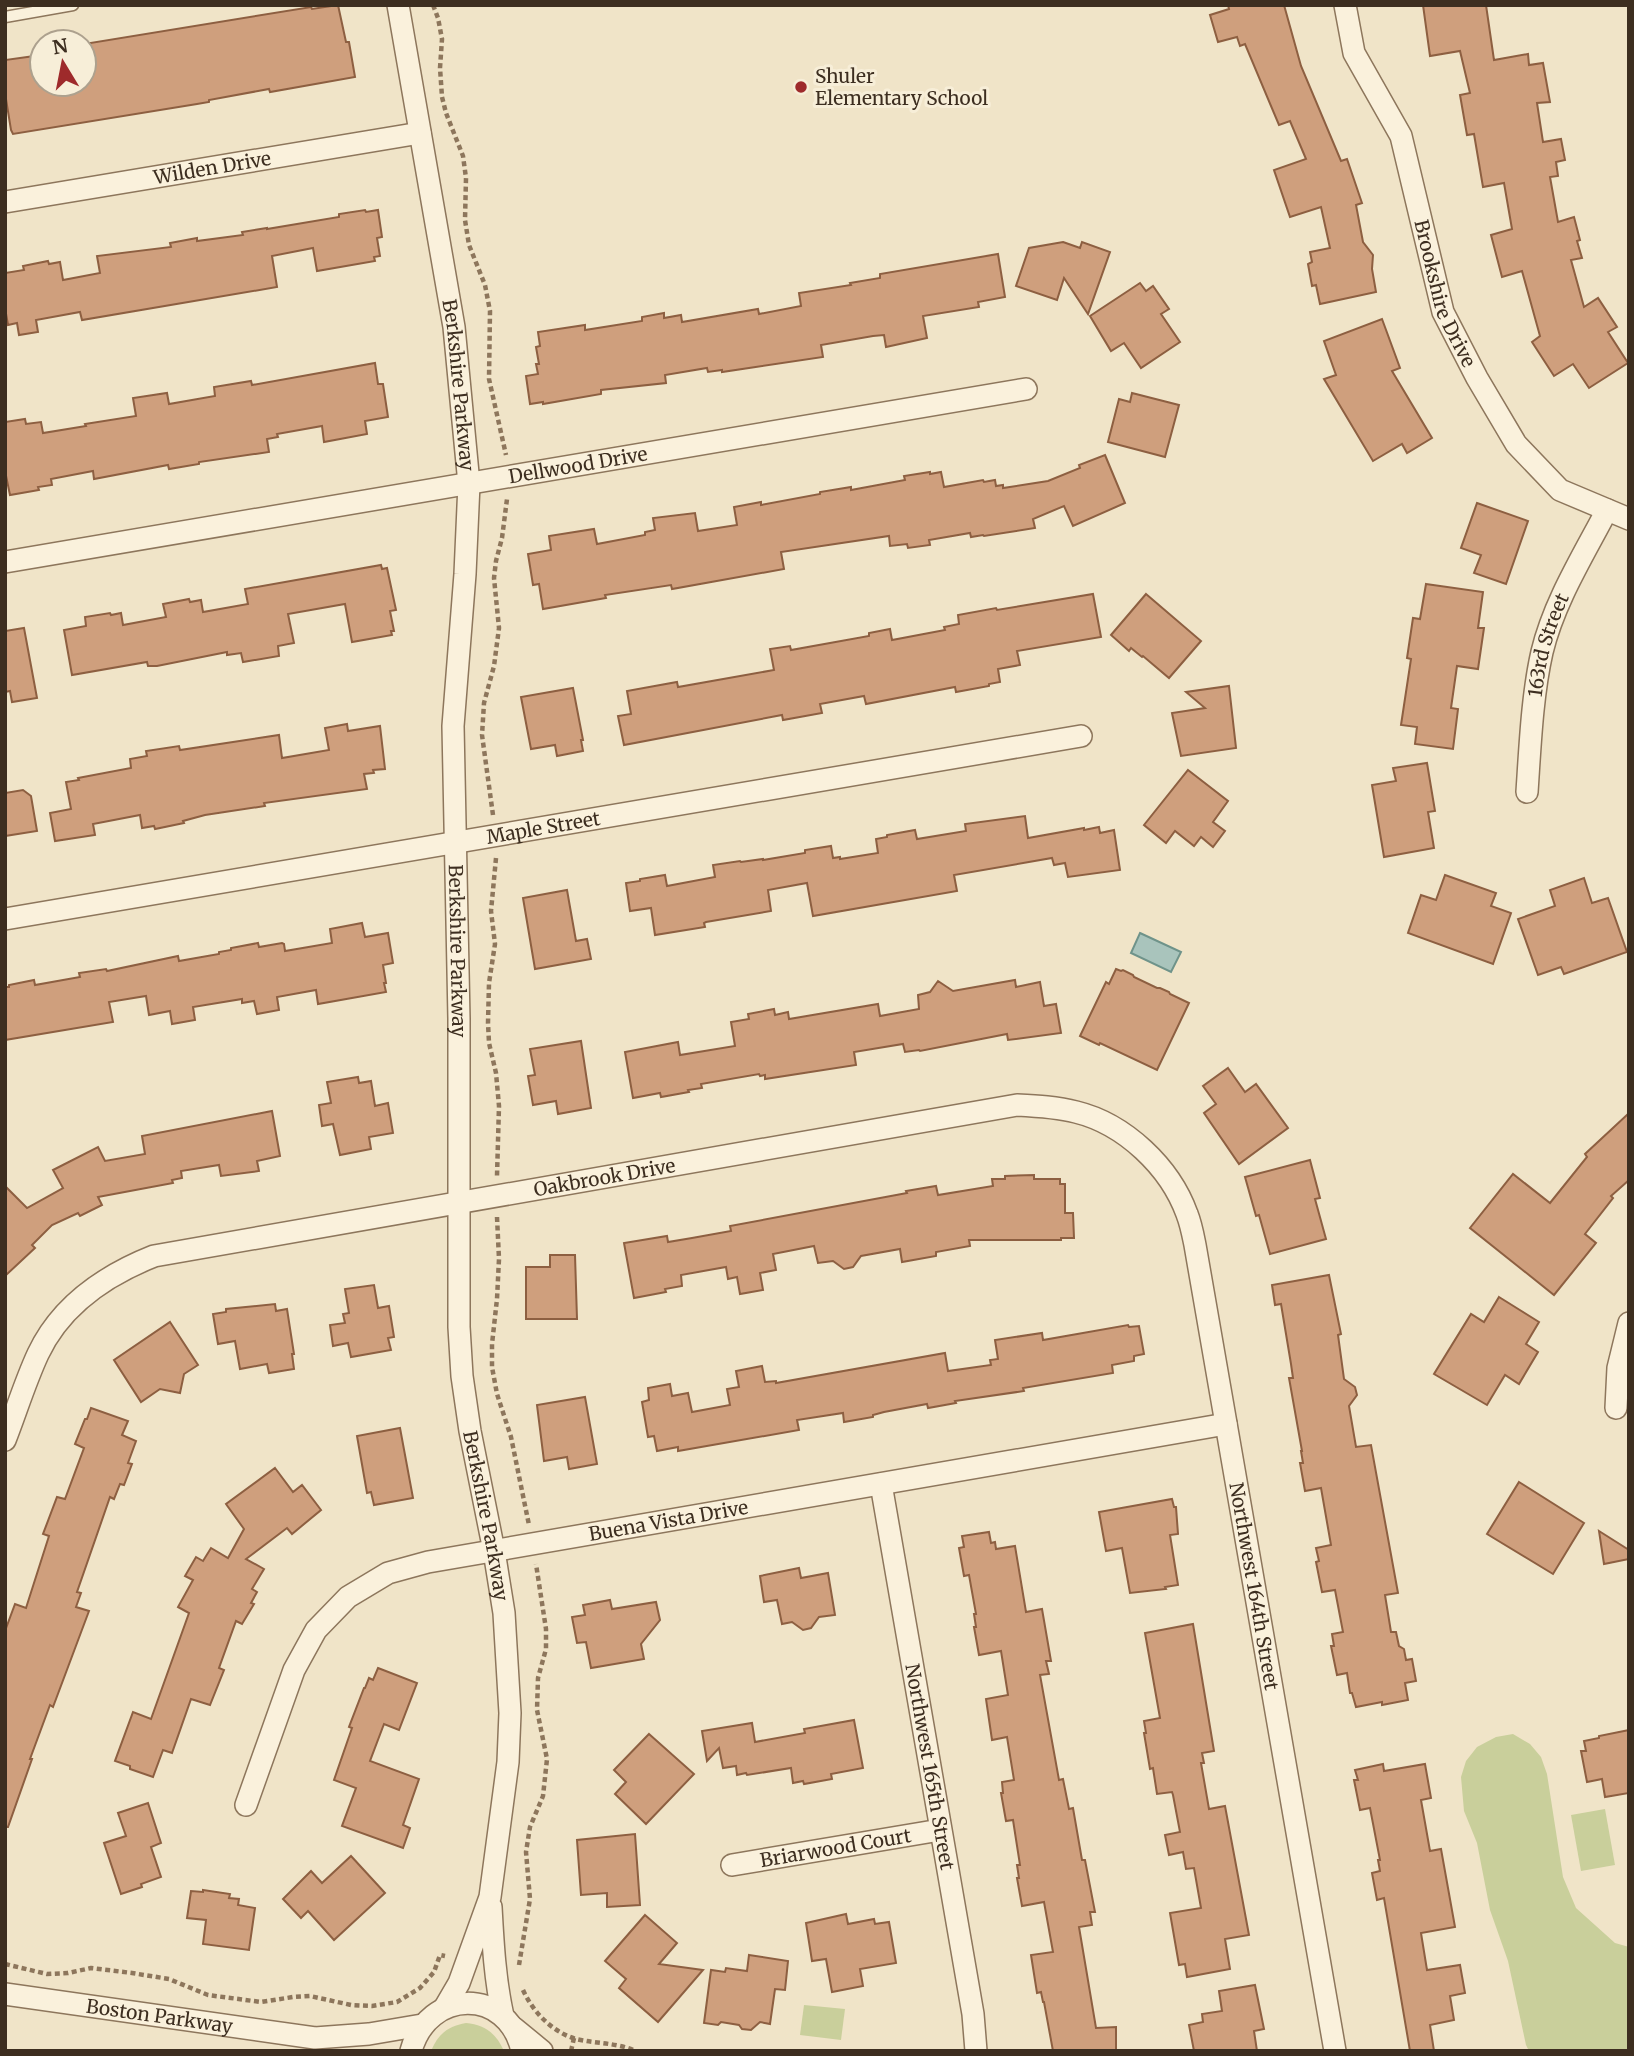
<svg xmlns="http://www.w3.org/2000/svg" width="1634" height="2056" font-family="Merriweather,serif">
<rect width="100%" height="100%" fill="#f0e4c8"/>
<!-- green -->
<g fill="#c9cf9b">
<polygon points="1513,1734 1530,1744 1541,1757 1547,1774 1563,1877 1576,1908 1615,1943 1629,1947 1629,2051 1529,2051 1526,2045 1508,1961 1490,1910 1477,1843 1464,1811 1461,1777 1466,1761 1477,1747 1496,1737"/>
<polygon points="1605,1809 1615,1865 1581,1871 1571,1815"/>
<polygon points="804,2005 845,2009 841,2040 800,2035"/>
<path d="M 466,2023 C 485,2025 496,2033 504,2051 L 431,2051 C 438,2034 448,2026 466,2023 Z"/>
</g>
<!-- water -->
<polygon fill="#a9c4bc" stroke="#6f938a" stroke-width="2" points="1140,933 1181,952 1171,972 1131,953"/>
<!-- building -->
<g fill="#cf9f7d" stroke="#8d5f41" stroke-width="2">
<polygon points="338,5 346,42 349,42 355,77 270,92 269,89 209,100 209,102 197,104 13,134 11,130 5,93 5,60 42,55 42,84 84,84 84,44 311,7 312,9"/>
<polygon points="1228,5 1284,5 1301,66 1341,161 1347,159 1362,203 1356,205 1363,242 1373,255 1372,269 1376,292 1320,304 1316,285 1312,286 1308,264 1312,262 1310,252 1330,248 1321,207 1290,217 1274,170 1306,159 1290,121 1279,125 1245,44 1240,46 1237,37 1218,42 1210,15 1229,9"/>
<polygon points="1423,5 1486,5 1494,60 1528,54 1529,65 1543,63 1550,102 1537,103 1543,142 1561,139 1565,160 1556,162 1558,176 1550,177 1558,222 1574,217 1580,240 1577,241 1582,258 1571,260 1584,307 1598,298 1617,327 1608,332 1628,363 1589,388 1573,364 1554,376 1532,342 1540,336 1522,271 1502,277 1491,235 1512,229 1504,183 1483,187 1474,134 1467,135 1460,95 1470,93 1460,51 1430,56"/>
<polygon points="365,210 366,212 378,210 382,237 377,238 380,256 374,257 375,261 317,271 313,248 272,256 277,287 82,320 80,312 36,320 38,332 19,335 17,323 8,325 5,308 5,273 24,270 23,266 48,261 49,264 60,262 63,280 100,273 97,256 171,247 170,243 197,238 197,241 243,235 242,232 267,228 267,229 339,217 339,214"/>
<polygon points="1063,242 1080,248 1082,242 1110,252 1088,314 1064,278 1057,300 1016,286 1029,248"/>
<polygon points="998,254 1005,297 978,302 979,307 923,316 927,338 886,347 884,335 873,336 821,345 823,357 722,372 722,370 708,372 707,368 665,375 666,383 601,390 601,394 543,404 543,402 530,404 526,376 538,374 536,364 539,364 536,347 540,346 538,332 585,325 585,330 642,321 642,317 664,313 664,318 681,315 682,322 758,309 759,314 801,306 799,293 851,285 850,283 880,278 880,274"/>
<polygon points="1140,283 1146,291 1153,286 1169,309 1161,314 1180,342 1141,368 1124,343 1111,351 1090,316"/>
<polygon points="1382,319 1400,368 1392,371 1432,438 1407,453 1402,444 1373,461 1324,379 1336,375 1324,341"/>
<polygon points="375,363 378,384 383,384 388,417 365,421 367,434 324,442 322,426 277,434 278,437 267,439 269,452 199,462 199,464 169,469 168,465 94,479 93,471 51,479 52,485 38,487 39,490 10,495 5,471 5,422 25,419 26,424 41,422 43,433 86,426 85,424 136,416 133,398 167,393 169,404 215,396 214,387 251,381 252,385"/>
<polygon points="1132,393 1179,405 1165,457 1108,442 1119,399 1130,402"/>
<polygon points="1105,455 1125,503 1073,526 1064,506 1033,519 1035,528 984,536 983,535 971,537 970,533 929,540 930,545 908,548 907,544 890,546 889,536 781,552 784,569 672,589 671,585 605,595 606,598 543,609 539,584 533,585 528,554 551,550 549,536 594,529 597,544 645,535 645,532 655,530 653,518 695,513 698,531 737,525 734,507 761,502 761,505 820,494 820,492 851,487 851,490 905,480 904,476 930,472 930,474 941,472 944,487 983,480 984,482 995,480 996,486 1003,485 1003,488 1048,481 1080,468 1079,465"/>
<polygon points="1477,503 1528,521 1506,584 1474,573 1481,555 1461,548"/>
<polygon points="381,565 382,569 387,568 396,610 390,611 394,631 391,631 392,635 352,642 345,604 288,614 294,643 278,646 279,656 243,662 241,653 227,655 227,652 157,666 148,666 147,662 72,675 64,630 86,626 85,617 110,613 111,615 121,613 123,625 166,617 163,604 189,599 190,602 201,600 203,612 248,604 245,589"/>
<polygon points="1426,584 1483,592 1478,628 1484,628 1478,669 1457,666 1451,708 1458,709 1453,749 1415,744 1417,727 1401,725 1411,659 1407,658 1413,618 1420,619"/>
<polygon points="1093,594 1101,637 1017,651 1020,665 998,669 1000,682 989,684 989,686 956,692 955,687 866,704 864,696 820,704 822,713 783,720 782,715 624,745 618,716 631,714 627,691 677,682 678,687 774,670 770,649 790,646 791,650 869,636 869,633 890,629 892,640 945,630 944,627 959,624 958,615 996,608 997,610"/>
<polygon points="1146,594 1201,641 1169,678 1143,656 1142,657 1131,648 1129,651 1111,635"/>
<polygon points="24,628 37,698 12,702 10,691 5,692 5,631"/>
<polygon points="1229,686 1236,748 1181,756 1172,713 1205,708 1186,692"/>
<polygon points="573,688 583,740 581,740 583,751 557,756 555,745 531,749 521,697"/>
<polygon points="347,724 348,731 380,726 385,769 373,770 374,773 364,774 367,789 264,803 265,806 205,815 183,821 184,823 155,829 154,826 142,828 140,815 93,824 95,835 55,841 50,813 71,809 66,782 79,780 78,778 131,768 130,759 147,756 146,751 179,746 180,750 279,735 282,758 329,750 325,728"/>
<polygon points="1427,763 1435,811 1428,812 1434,848 1384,857 1372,785 1396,781 1393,768"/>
<polygon points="1188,770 1228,801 1213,822 1225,831 1213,847 1201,837 1194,846 1175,831 1166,843 1144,825"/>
<polygon points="23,790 31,796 37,831 5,836 5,793"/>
<polygon points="1025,816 1028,838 1084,828 1084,830 1099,827 1100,833 1114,830 1120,870 1068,877 1065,863 1054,865 1052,858 954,875 957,891 813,916 807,883 768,890 771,911 706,922 704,923 705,927 655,935 651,908 630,911 626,883 640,881 640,879 665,875 667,886 715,877 713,865 740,861 741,862 763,859 763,860 805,853 805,850 831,846 833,858 840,857 840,859 878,853 876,839 887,837 887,835 915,830 917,839 966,831 965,824"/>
<polygon points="1445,875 1496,893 1491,906 1511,913 1493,964 1408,933 1421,895 1436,900"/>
<polygon points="1584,878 1592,903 1608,898 1627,952 1564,974 1561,967 1538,975 1518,919 1555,906 1550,890"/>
<polygon points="567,890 576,941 587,939 591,959 535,969 523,898"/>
<polygon points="362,923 365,937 388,933 393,963 383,965 386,983 384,983 386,992 318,1004 316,990 277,997 279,1010 257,1014 254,1001 242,1003 242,999 193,1007 195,1020 172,1024 170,1011 149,1015 146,996 109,1002 113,1022 5,1040 5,987 9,987 9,985 34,980 35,985 80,977 79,973 106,969 107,971 178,956 179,961 219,954 219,952 231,950 231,948 258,943 259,947 282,943 284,944 285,951 332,943 330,929"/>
<polygon points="1116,969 1121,971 1123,970 1133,975 1134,977 1157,988 1160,988 1169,992 1170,994 1189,1003 1157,1070 1100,1043 1099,1045 1080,1036 1106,982 1109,984"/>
<polygon points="1015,980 1016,987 1040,982 1044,1006 1056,1004 1061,1033 1008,1040 1007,1034 920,1051 919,1050 905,1052 903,1044 854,1052 856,1065 765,1079 765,1075 760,1076 759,1074 701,1084 702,1088 688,1090 689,1092 661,1097 660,1093 633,1098 625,1052 678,1042 680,1055 735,1046 731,1022 749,1019 748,1014 774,1009 775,1015 788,1012 789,1019 878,1004 880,1016 919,1009 918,995 930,992 938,981 953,991"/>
<polygon points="581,1041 591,1108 558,1114 556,1101 533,1105 528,1076 535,1075 530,1049"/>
<polygon points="1228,1068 1245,1092 1256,1084 1288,1128 1239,1164 1204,1113 1216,1104 1203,1086"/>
<polygon points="358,1077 359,1083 371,1081 375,1106 388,1103 393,1133 369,1137 371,1149 340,1155 333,1124 322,1126 319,1105 331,1103 327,1082"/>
<polygon points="272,1111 280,1156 257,1161 259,1171 221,1176 219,1165 181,1171 182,1178 172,1180 173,1183 98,1197 102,1205 80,1216 78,1213 52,1225 32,1245 35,1248 5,1276 5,1186 27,1208 63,1188 53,1170 98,1147 105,1161 145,1154 142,1136"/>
<polygon points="1629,1113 1629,1180 1611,1196 1613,1198 1585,1234 1596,1243 1554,1295 1470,1228 1513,1174 1550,1203 1587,1157 1585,1154"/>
<polygon points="1310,1160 1320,1198 1315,1199 1326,1239 1270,1254 1259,1215 1256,1216 1245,1177"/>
<polygon points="1034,1175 1034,1179 1060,1179 1060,1184 1065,1184 1065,1213 1073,1213 1074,1238 1061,1238 1061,1240 969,1240 970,1246 936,1252 936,1256 902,1262 900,1249 861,1256 853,1267 844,1269 833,1261 818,1263 814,1246 773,1254 776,1270 760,1273 763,1290 740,1294 737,1277 728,1279 726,1267 681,1275 682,1286 665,1289 666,1292 634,1298 624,1243 667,1236 668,1242 692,1238 731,1231 730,1226 907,1193 906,1191 936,1186 938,1195 993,1186 992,1179 1005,1179 1005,1176"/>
<polygon points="550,1255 575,1255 577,1319 526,1319 526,1267 550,1267"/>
<polygon points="1329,1275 1341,1334 1338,1335 1344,1379 1355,1387 1357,1395 1349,1406 1356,1447 1371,1445 1398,1593 1385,1595 1391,1632 1396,1632 1399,1646 1404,1649 1406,1660 1412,1659 1416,1681 1405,1683 1408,1700 1382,1705 1382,1702 1356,1707 1352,1693 1350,1693 1347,1673 1337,1675 1331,1646 1334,1646 1332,1634 1343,1632 1335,1590 1322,1592 1316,1562 1319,1561 1316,1548 1331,1545 1321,1488 1305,1491 1300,1463 1303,1463 1301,1451 1302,1451 1289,1378 1293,1378 1291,1364 1281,1304 1275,1305 1272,1285"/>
<polygon points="374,1285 378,1308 389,1306 394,1337 388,1338 391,1350 351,1357 348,1343 333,1346 330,1325 345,1323 343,1314 349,1313 345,1289"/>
<polygon points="1499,1297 1539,1322 1526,1344 1538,1352 1519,1384 1505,1375 1487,1405 1434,1374 1471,1314 1484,1322"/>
<polygon points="275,1304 276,1311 287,1309 294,1354 292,1354 294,1369 269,1373 267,1364 240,1369 235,1341 218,1344 213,1314 226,1312 226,1309"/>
<polygon points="170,1322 198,1365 184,1374 180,1393 160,1389 141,1402 114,1360"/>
<polygon points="1128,1325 1129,1327 1139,1326 1144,1354 1134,1356 1134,1361 1112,1365 1113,1373 1023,1388 1024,1391 955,1401 956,1403 928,1408 927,1404 884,1412 873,1415 873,1417 844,1422 843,1413 797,1420 799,1430 678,1451 678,1447 657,1451 654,1436 648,1437 642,1402 649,1400 648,1388 670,1384 672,1396 688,1393 692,1412 730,1405 727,1389 739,1387 736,1371 762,1366 765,1382 776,1381 776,1383 945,1353 948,1371 991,1365 990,1360 998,1359 995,1340 1042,1333 1043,1340"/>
<polygon points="585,1397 597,1464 569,1469 567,1457 544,1461 537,1405"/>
<polygon points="91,1408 128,1421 122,1435 136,1441 128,1463 132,1464 124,1485 120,1484 114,1499 110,1497 77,1592 81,1593 76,1607 89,1611 53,1707 50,1705 30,1759 32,1759 8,1827 5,1827 5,1631 15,1604 26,1608 49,1536 43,1534 57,1497 65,1499 84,1448 75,1444 85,1419 87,1419"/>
<polygon points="400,1428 413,1498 374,1505 371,1492 367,1493 357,1436"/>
<polygon points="275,1468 293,1492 302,1485 321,1510 292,1534 287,1528 246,1559 264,1569 252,1589 257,1592 251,1603 254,1604 242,1624 236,1621 219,1668 224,1670 210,1705 191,1699 172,1753 163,1750 153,1777 130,1769 130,1766 115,1761 133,1712 151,1719 189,1613 178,1607 193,1580 185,1576 196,1557 203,1561 211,1548 228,1558 244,1529 226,1504"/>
<polygon points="1519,1482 1584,1523 1553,1574 1487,1534"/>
<polygon points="1172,1499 1174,1507 1176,1507 1178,1534 1170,1535 1178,1585 1165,1587 1166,1589 1130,1593 1122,1548 1106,1551 1099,1512"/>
<polygon points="1599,1531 1629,1550 1629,1559 1604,1564"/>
<polygon points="989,1532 991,1543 995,1542 996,1549 1015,1546 1026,1612 1042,1609 1051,1661 1046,1661 1049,1674 1040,1675 1059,1780 1063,1779 1069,1809 1073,1808 1082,1860 1085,1860 1095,1912 1090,1912 1092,1925 1079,1927 1096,2028 1116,2027 1116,2051 1053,2051 1044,2002 1043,2002 1041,1992 1037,1993 1031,1955 1053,1952 1044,1902 1022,1906 1017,1878 1019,1878 1017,1865 1020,1865 1013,1820 1006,1821 1001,1793 1003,1793 1002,1782 1014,1780 1007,1737 992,1740 986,1699 1008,1695 1001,1651 979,1655 974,1627 976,1627 974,1614 976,1614 969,1575 964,1576 959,1548 964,1547 962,1536"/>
<polygon points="799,1568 801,1578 828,1573 835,1615 819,1617 811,1628 803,1630 792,1622 782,1624 777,1600 764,1602 760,1576"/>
<polygon points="610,1600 612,1609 656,1602 660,1620 641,1644 644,1659 591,1668 586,1642 577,1643 572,1617 585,1615 583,1605"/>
<polygon points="1193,1624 1214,1751 1202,1753 1204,1763 1201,1763 1209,1809 1225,1806 1249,1935 1225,1939 1230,1969 1187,1977 1185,1964 1179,1965 1170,1913 1201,1908 1194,1868 1186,1869 1183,1852 1169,1855 1165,1835 1180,1832 1173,1795 1172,1792 1157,1794 1153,1768 1150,1769 1144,1733 1146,1733 1144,1721 1160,1718 1145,1633"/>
<polygon points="378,1668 417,1683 399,1730 384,1724 370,1761 419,1779 403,1825 410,1828 403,1848 342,1826 356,1788 334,1780 352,1728 349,1727 364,1688 365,1688 369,1678 373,1680"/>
<polygon points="854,1720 863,1768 831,1774 832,1779 804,1784 803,1781 793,1783 791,1768 747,1775 746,1773 737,1775 736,1766 723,1768 719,1748 707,1761 702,1731 752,1723 755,1742 805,1733 804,1729"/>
<polygon points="1629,1730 1629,1793 1605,1797 1602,1779 1587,1782 1581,1751 1586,1751 1584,1741 1599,1738 1599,1736"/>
<polygon points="649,1734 694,1774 646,1824 615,1794 626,1782 614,1770"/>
<polygon points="1383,1764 1384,1771 1425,1764 1431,1798 1421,1800 1430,1851 1441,1849 1455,1927 1421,1933 1427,1970 1460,1965 1465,1993 1450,1996 1454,2020 1430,2025 1434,2051 1410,2051 1384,1898 1377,1900 1372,1873 1380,1871 1378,1860 1380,1860 1370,1808 1360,1810 1354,1780 1358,1780 1355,1770"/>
<polygon points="148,1803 161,1843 151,1847 161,1877 141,1884 142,1887 121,1894 104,1843 126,1836 118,1813"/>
<polygon points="635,1834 640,1905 607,1907 607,1893 581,1895 577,1840"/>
<polygon points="351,1856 385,1893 334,1940 308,1911 301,1918 283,1899 311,1871 322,1883"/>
<polygon points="203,1890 230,1894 229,1898 239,1899 238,1905 255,1908 249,1950 203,1944 206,1920 187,1918 191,1891 203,1892"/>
<polygon points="846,1914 848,1924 874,1919 875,1924 889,1922 896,1963 860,1969 863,1986 832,1992 826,1959 812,1961 806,1923"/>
<polygon points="645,1915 677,1943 659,1964 703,1970 658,2022 619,1988 626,1979 605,1961"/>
<polygon points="749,1955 788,1961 785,1990 775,1989 770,2024 760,2022 751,2030 742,2029 739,2025 721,2022 718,2025 704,2023 711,1970 725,1972 726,1968 747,1971"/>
<polygon points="1255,1985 1264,2029 1254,2031 1257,2051 1194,2051 1189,2025 1203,2022 1202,2014 1222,2011 1219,1991"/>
</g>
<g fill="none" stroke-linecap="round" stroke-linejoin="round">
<defs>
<polyline id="lane" points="5,17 73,5"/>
<g id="street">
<path id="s1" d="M 398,5 L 454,327 L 469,484 L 465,574 L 453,726 L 459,1019 L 459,1327 L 462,1376 L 470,1431 L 494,1551 L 504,1613 L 510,1713 L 508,1762 L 490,1897 L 459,1983 L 445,2007"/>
<path id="s2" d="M 1345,5 L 1354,53 L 1401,136 L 1443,312 L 1477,378 L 1516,444 L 1560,490 L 1629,519"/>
<path id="s3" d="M 5,202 L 420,133"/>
<path id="s4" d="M 5,562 L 1026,389"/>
<path id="s5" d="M 1527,792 C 1530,748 1532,696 1542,652 C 1554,602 1583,556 1607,510"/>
<path id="s6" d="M 5,919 L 1081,736"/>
<polyline points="1616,1408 1618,1368 1629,1323"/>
<path id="s7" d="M 5,1440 C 16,1412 25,1382 38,1354 C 61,1305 106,1275 154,1256 L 1017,1105 C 1037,1106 1057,1107 1076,1112 C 1125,1124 1170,1167 1187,1214 C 1191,1224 1193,1235 1195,1245 L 1335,2051"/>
<path id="s8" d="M 881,1484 L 973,2014 L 976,2051"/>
<path id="s9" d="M 246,1805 L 294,1670 L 316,1630 L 348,1597 L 388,1573 L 428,1562 L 1226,1424"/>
<path id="s10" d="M 732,1865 L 940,1830"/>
<path d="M 491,1907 C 493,1944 495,1980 503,2016"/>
<path id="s11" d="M 5,1994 L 315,2038 L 369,2034 L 422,2025"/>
<polyline points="514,2028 542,2051"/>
<path d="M 411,2051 C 428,1988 508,1987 522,2051"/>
</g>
</defs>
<!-- lane casing -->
<use href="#lane" stroke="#8d765c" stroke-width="13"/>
<!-- street casing -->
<use href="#street" stroke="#8d765c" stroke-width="24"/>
<!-- path -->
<g stroke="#8d765c" stroke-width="4.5" stroke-dasharray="5 3.5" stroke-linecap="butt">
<polyline points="433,5 438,18 442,39 440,68 442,97 446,113 463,156 466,178 465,220 469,245 485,285 490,311 489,379 506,455"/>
<polyline points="493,815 482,735 484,703 494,666 499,628 494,578 496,561 502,538 507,499"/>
<polyline points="496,858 491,911 495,944 489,983 488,1023 489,1043 496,1073 499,1106 497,1176"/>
<polyline points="497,1217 499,1259 497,1299 492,1344 492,1367 497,1394 511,1437 529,1525"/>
<polyline points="5,1964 47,1974 68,1973 91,1968 132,1973 169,1979 208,1995 261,2002 293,1997 310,1996 351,2005 372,2006 397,2002 420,1988 434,1972 440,1955 445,1956"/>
<polyline points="519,1965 530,1899 526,1852 530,1827 543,1796 547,1759 537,1710 538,1678 546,1649 546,1629 536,1564"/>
<path d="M 523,1990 C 533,2012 552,2032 576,2039 C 597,2044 614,2042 636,2051"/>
<polyline points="571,2051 574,2038"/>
</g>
<!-- lane -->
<use href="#lane" stroke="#faf1dc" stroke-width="10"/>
<!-- street -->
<use href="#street" stroke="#faf1dc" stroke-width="21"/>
</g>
<!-- markers -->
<circle fill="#9e2a2b" stroke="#f7eed8" stroke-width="2.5" cx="801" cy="87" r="7"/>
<g text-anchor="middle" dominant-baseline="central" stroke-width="6" stroke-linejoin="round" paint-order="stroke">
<!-- poi labels -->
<g font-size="19" fill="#3d2e20" stroke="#f7eed8" text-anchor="start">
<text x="815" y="76">Shuler<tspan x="815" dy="22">Elementary School</tspan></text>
</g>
<!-- street labels -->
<g font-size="19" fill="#3d2e20" stroke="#f7eed8">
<text stroke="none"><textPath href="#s3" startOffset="210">Wilden Drive</textPath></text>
<text stroke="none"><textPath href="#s2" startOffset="308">Brookshire Drive</textPath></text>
<text stroke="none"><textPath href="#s1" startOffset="385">Berkshire Parkway</textPath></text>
<text stroke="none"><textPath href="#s4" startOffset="581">Dellwood Drive</textPath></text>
<text stroke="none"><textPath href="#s5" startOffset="149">163rd Street</textPath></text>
<text stroke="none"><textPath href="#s6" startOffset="546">Maple Street</textPath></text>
<text stroke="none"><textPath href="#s1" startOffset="952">Berkshire Parkway</textPath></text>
<text stroke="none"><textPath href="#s7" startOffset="705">Oakbrook Drive</textPath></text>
<text stroke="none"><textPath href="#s1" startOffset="1519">Berkshire Parkway</textPath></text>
<text stroke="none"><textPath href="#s9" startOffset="567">Buena Vista Drive</textPath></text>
<text stroke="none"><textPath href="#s7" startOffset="1718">Northwest 164th Street</textPath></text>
<text stroke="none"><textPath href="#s8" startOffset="287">Northwest 165th Street</textPath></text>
<text stroke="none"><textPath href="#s10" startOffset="105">Briarwood Court</textPath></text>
<text stroke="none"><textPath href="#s11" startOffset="156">Boston Parkway</textPath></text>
</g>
</g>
<!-- border -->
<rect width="1634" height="2056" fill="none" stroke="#3d2e20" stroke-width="14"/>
<!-- north arrow -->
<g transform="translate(63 63) rotate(350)"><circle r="33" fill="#f7eed8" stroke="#ada18e" stroke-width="2"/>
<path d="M0-5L12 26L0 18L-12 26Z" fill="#9e2a2b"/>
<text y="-10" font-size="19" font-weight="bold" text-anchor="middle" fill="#3d2e20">N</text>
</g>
</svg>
